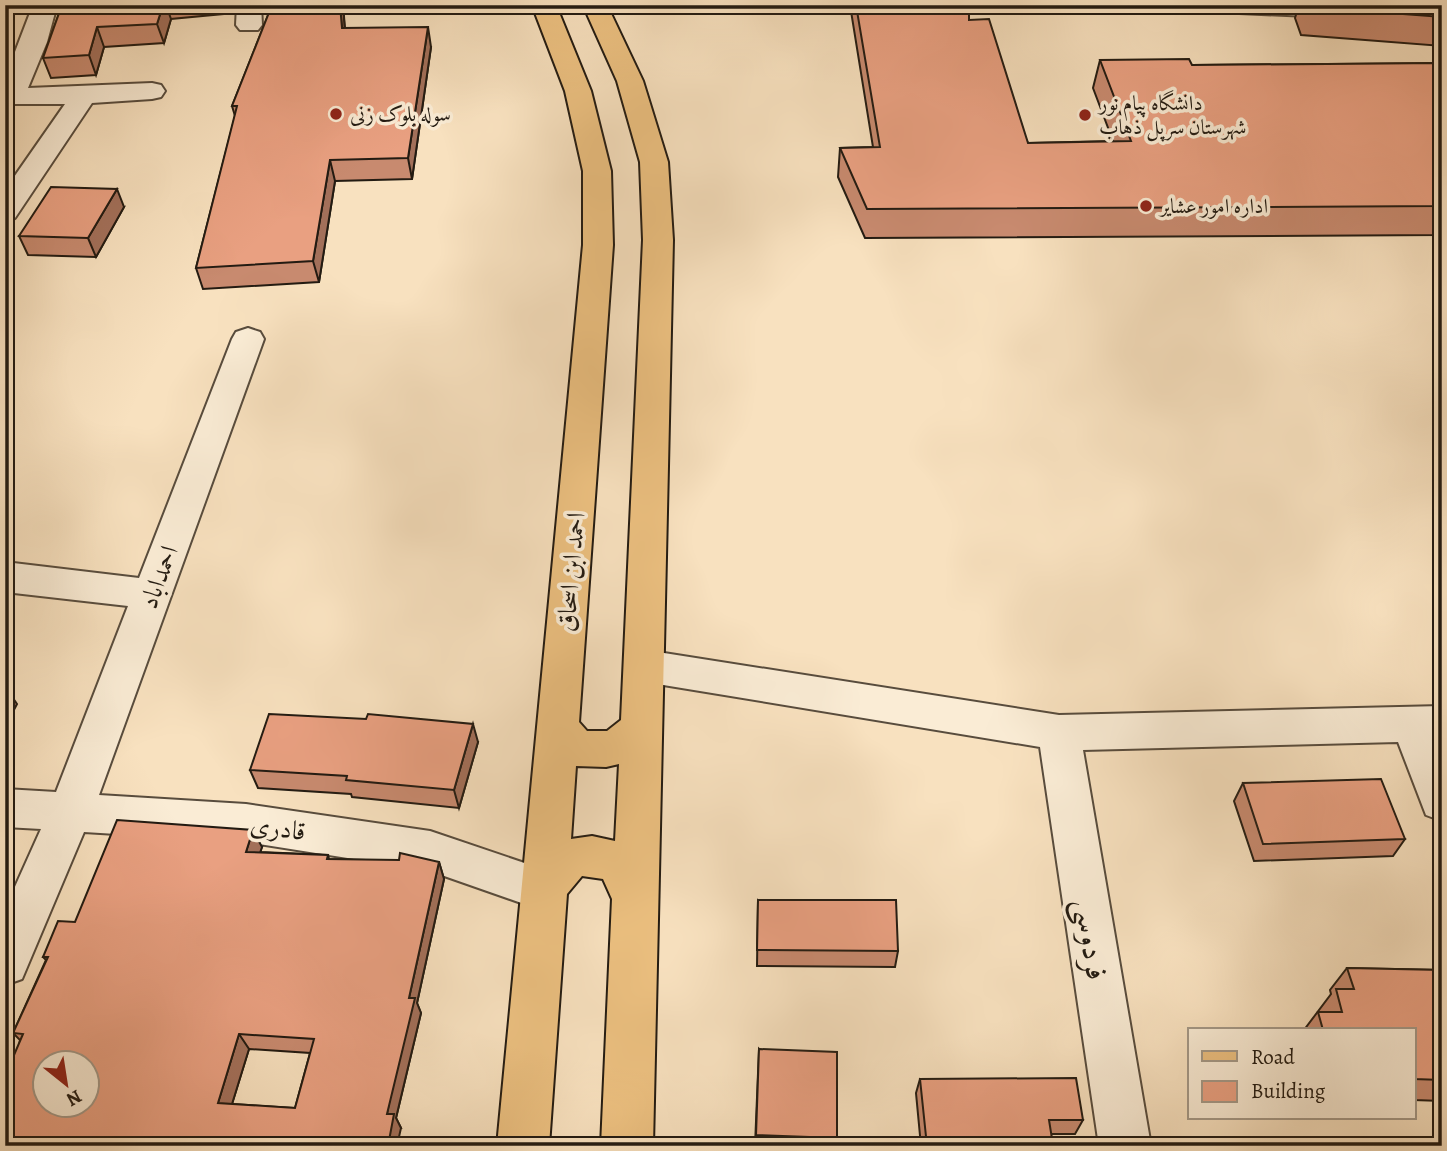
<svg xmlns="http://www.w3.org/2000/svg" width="1447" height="1151" font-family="Alegreya,Amiri,serif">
<rect width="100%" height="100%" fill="#f8e1bf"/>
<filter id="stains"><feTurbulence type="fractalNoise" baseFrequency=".00286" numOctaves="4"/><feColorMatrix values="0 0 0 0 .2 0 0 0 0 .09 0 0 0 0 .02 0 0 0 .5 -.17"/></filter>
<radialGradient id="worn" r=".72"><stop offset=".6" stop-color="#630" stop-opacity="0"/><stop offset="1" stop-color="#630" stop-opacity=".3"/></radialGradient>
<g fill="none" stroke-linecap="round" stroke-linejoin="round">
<defs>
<g id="minor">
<polygon points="33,5 57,5 47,42 28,88 152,83 161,85 165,91 161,97 152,99 92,103 15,218 5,221 5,190 65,104 5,104 5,78"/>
<polygon points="237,5 261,5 262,25 258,30 240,30 236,25"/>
<polygon points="1205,5 1442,8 1442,22 1217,12 1208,10"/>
<polygon points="248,328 260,332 264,339 99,795 246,804 430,831 560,875 567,890 560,905 544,911 430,871 246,842 84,832 22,979 5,985 5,909 41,829 5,827 5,789 56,792 128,606 5,592 5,562 139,578 232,339 236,332"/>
<polygon points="645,650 1059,715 1442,706 1442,821 1426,815 1398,742 1083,750 1151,1146 1099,1146 1040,747 645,682 631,677 625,666 631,655"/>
</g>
<path id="major" d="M 532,5 L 556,5 L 591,91 L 611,171 L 613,245 L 579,722 L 587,731 L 607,731 L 621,720 L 643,240 L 640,162 L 617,81 L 583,5 L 607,5 L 643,81 L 668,162 L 673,240 L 653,1146 L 601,1146 L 612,899 L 603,879 L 582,876 L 567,894 L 549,1146 L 497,1146 L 583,245 L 583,171 L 565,91 ZM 619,764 L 615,841 L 592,836 L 571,839 L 576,766 L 606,767 Z"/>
</defs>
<!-- minor casing -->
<use href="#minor" stroke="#584c3d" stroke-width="4"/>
<!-- major casing -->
<use href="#major" stroke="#231b12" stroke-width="4"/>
<!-- minor -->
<use href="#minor" fill="#faecd5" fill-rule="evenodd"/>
<!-- major -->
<use href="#major" fill="#ecc080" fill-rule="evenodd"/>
</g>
<!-- wall -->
<g fill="#c88a6f" stroke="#231b12" stroke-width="2" fill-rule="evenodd">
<polygon points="62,5 236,5 234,13 171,19 164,43 104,47 96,75 51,78 43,58"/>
<polygon points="262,5 343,5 345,28 431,47 412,179 335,181 319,282 203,289 196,268 235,116 232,106 270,10 264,11"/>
<polygon points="850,5 969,5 969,20 1028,143 1113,141 1093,88 1100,60 1192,65 1442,63 1442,235 865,238 838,177 840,148 873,147"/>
<polygon points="1299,5 1442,5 1442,46 1301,35 1295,18"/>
<polygon points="124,207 96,257 28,255 19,236"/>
<polygon points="366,719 478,742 459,808 352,797 351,794 258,788 250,770"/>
<polygon points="1243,783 1405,839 1393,856 1254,861 1234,801"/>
<path d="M 262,847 L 260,852 L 328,855 L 329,859 L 439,862 L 444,879 L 417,1003 L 421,1013 L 396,1118 L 401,1128 L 5,1146 L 20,1040 L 13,1033 L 46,960 L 43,957 L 75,922 ZM 249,1049 L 310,1053 L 295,1108 L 232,1104 Z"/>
<polygon points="758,900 898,951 895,967 757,966"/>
<polygon points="1347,968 1442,970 1442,1101 1414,1100 1414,1030 1304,1030 1331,994 1330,990"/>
<polygon points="759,1049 837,1138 836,1146 755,1146"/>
<polygon points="920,1079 1083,1120 1075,1134 1051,1134 1052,1146 921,1146 916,1093"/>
</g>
<!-- shaded-wall -->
<g fill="#a3705a" stroke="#231b12" stroke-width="2">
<polygon points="5,5 10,5 5,38"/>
<polygon points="163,5 166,5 171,19 164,43 157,24"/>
<polygon points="232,5 236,5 234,13"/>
<polygon points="340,5 343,5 346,48 342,28"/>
<polygon points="97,27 104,47 96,75 89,55"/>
<polygon points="428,27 431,47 412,179 408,158"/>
<polygon points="330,160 335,181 319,282 313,261"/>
<polygon points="117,189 124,207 96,257 88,238"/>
<polygon points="5,686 17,704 5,727"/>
<polygon points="473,724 478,742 459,808 454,790"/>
<polygon points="5,821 12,830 5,843"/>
<polygon points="253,830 262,847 255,868 246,852"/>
<polygon points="439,862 444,879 417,1003 421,1013 396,1118 401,1128 397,1146 388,1146 387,1114 409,998"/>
<polygon points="239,1034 249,1049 228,1117 218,1103"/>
</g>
<!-- building -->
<g fill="#e9a081" stroke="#231b12" stroke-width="2" fill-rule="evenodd">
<polygon points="62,5 163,5 157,24 97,27 89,55 43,58"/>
<polygon points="272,5 340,5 342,28 428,27 408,158 330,160 313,261 196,268 237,106 232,106"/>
<polygon points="856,5 969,5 969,20 989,19 1028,143 1131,141 1100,60 1189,59 1192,65 1442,63 1442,206 867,209 840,148 880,147"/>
<polygon points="1309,5 1442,5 1442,17 1310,7"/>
<polygon points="51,187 117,189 88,238 19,236"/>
<polygon points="269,714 366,719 368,714 473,724 454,790 346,780 347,776 250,770"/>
<polygon points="1381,779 1405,839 1263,844 1243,783"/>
<path d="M 117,820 L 253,830 L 246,852 L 328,855 L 327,859 L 399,860 L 400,853 L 439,862 L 409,998 L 415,998 L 387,1114 L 394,1114 L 388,1146 L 5,1146 L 5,1076 L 23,1034 L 13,1033 L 48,957 L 43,957 L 58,921 L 75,922 ZM 239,1034 L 314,1039 L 295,1108 L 218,1103 ZM 46,1063 L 88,1063 L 88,1105 L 46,1105 Z"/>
<polygon points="758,900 896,900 898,951 757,950"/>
<polygon points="1347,968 1442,970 1442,1080 1414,1079 1414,1030 1323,1030 1318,1012 1342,1012 1336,989 1354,989"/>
<polygon points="759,1049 837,1052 837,1138 756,1135"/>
<polygon points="1076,1078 1083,1120 1049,1120 1053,1145 927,1146 920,1079"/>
</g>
<!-- markers -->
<g fill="#8f2418" stroke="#faecd5" stroke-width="2.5">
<circle cx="336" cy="114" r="7"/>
<circle cx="1085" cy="115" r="7"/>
<circle cx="1146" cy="206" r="7"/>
</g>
<g text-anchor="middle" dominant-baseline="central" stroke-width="7" stroke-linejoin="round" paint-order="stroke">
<!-- far-poi labels -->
<g font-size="21" fill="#231b12" stroke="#faecd5" text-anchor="start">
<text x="1099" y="103">دانشگاه پیام نور<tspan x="1099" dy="24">شهرستان سرپل ذهاب</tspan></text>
<text x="350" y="114">سوله بلوک زنی</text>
<text x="1160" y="206">اداره امور عشایر</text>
</g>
<!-- street labels -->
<g font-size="26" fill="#231b12" stroke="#faecd5">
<text transform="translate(571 572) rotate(-85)">احمد ابن اسحاق</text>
<text transform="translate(159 577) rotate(-69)">احمداباد</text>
<text transform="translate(278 828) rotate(8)">قادری</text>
</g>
<!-- near-street labels -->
<g font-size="32" fill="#231b12" stroke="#faecd5">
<text transform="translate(1092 939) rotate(81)">فردوسی</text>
</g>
</g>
<!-- margin -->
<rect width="1447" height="1151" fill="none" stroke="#f8e1bf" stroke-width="28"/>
<rect x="7" y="7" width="1433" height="1137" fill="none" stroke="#231b12" stroke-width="3.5"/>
<rect x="14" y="14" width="1419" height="1123" fill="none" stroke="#231b12" stroke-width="2"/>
<!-- legend -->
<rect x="1188" y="1028" width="228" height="91" fill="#faecd5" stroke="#a49887" stroke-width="2"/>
<rect x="1202" y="1051" width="35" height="10" fill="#ecc080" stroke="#a49887" stroke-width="2"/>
<text x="1251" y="1064" font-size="21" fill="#231b12">Road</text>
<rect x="1202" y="1081" width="35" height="21" fill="#e9a081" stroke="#a49887" stroke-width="2"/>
<text x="1251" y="1098" font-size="21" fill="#231b12">Building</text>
<!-- north arrow -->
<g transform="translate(66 1084) rotate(150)"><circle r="33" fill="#faecd5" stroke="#a49887" stroke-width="2"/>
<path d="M0-5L12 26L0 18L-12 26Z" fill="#8f2418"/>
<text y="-10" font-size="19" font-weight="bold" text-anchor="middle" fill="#231b12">N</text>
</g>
<rect width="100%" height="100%" filter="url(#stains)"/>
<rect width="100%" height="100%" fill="url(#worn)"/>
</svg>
